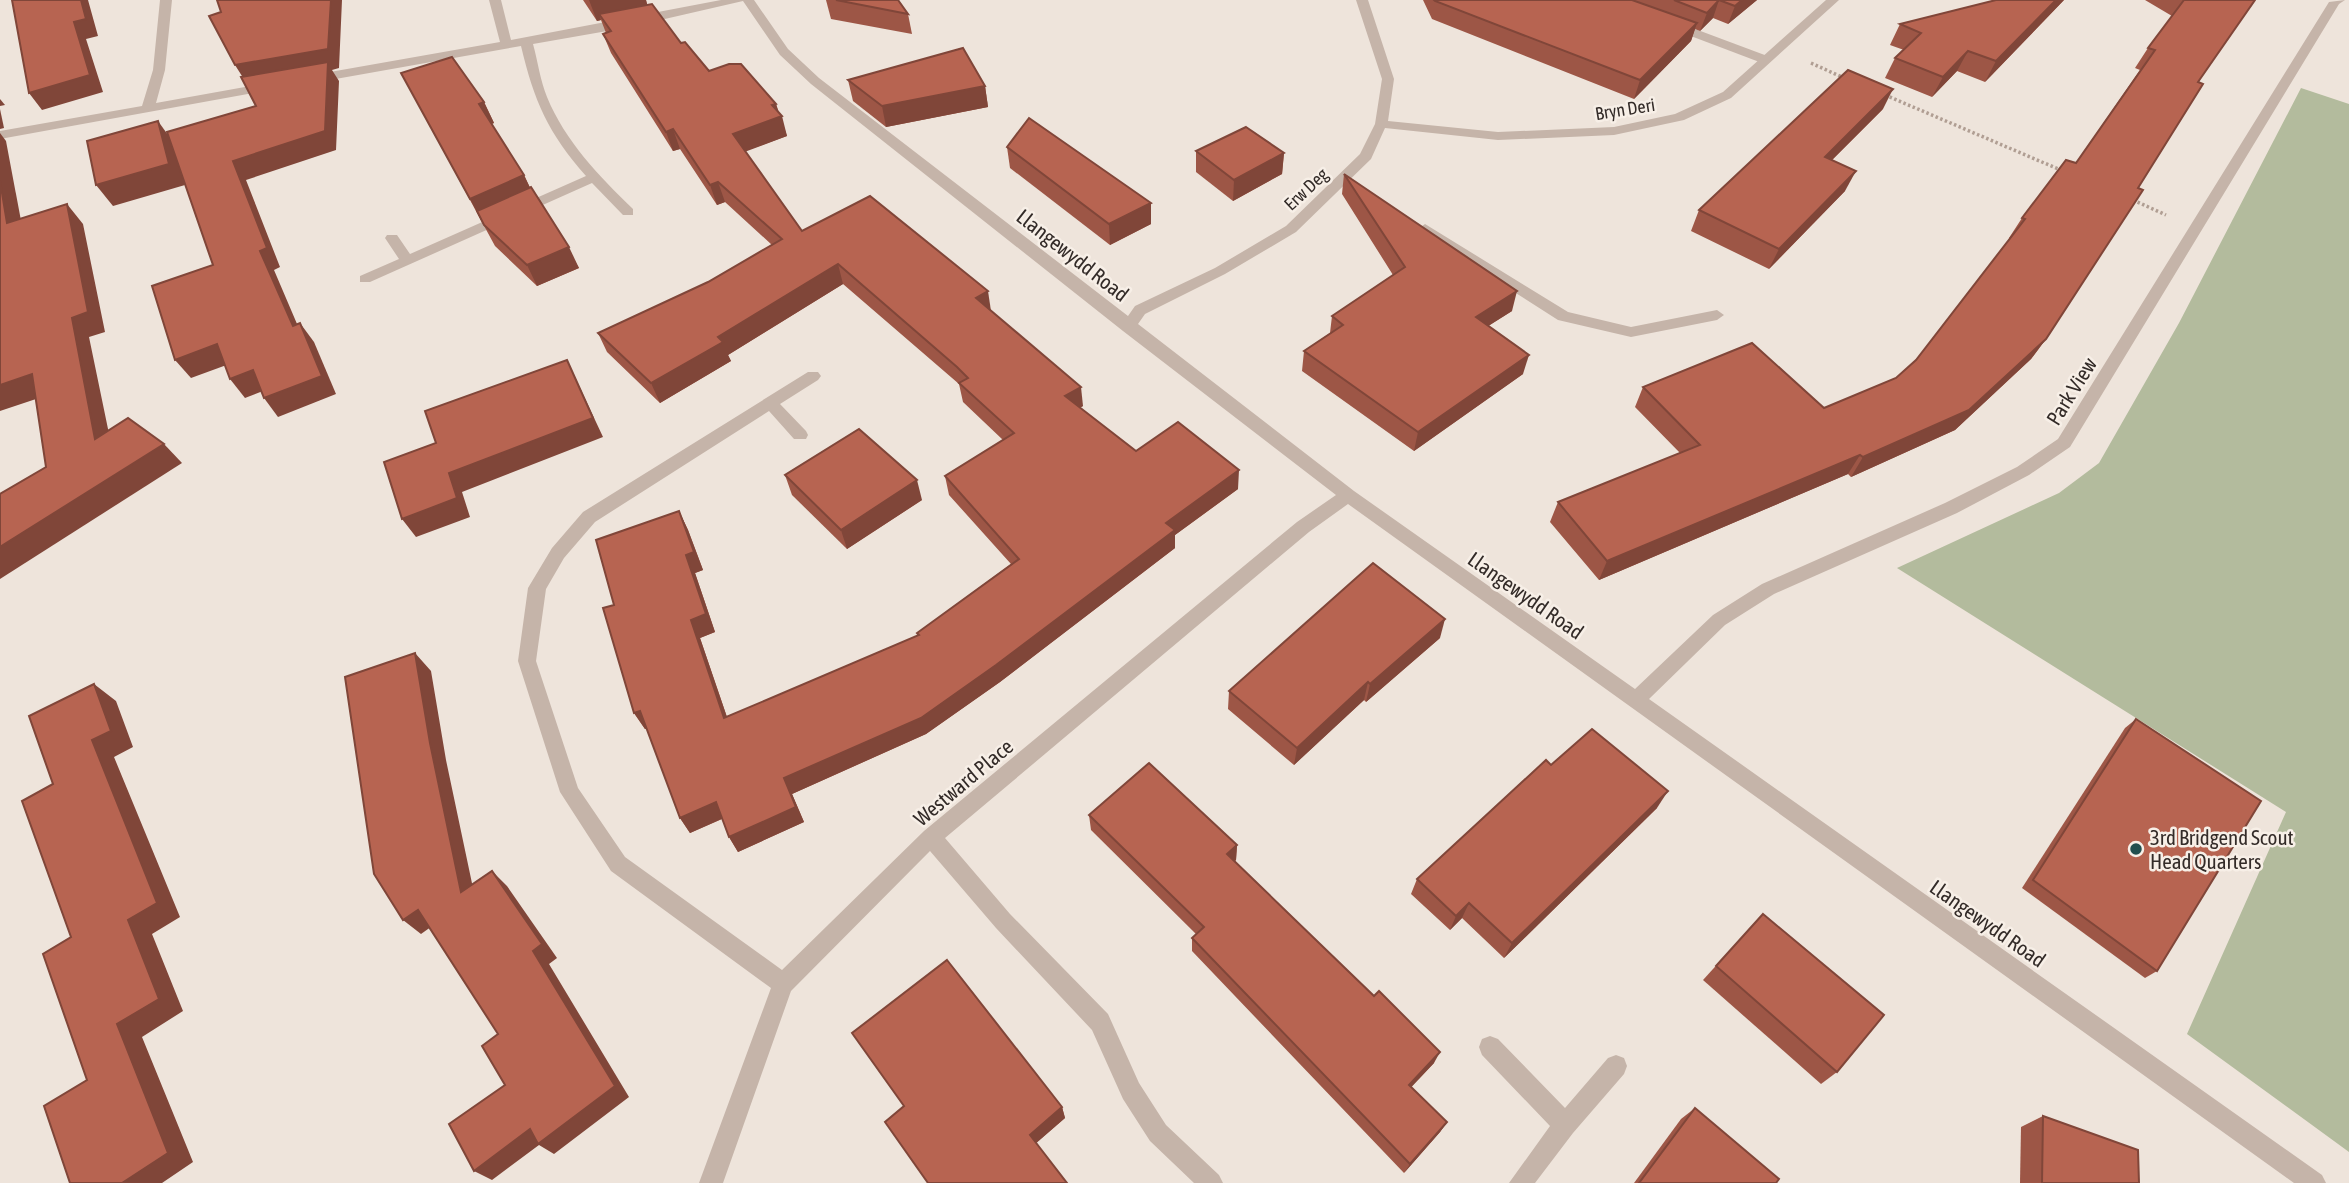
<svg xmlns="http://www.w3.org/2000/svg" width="2349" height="1183" font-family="'Asap Condensed',sans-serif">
<rect width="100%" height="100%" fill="#eee4db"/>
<!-- green -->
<polygon fill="#b3bb9d" points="2301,88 2349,104 2349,1152 2187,1034 2286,812 1897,568 2059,493 2099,463 2179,323"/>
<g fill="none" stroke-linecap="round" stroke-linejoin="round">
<!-- path -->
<g stroke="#b09e93" stroke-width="3.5" stroke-dasharray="2.5 2.5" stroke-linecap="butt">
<polyline points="1811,63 1844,78"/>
<polyline points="1885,95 2063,171"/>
<polyline points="2133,200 2166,215"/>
</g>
<!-- lane -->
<g fill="#c5b4a9" fill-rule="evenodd">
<polygon points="1671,20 1770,57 1772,60 1762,63 1667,27 1665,24"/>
<polygon points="1425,224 1568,312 1631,327 1717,310 1724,315 1717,320 1631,337 1558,320 1420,232 1418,229"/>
</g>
<!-- street -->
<g fill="#c5b4a9" fill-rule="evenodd">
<polygon points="160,0 172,0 165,70 156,103 272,82 278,86 276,89 0,139 0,131 142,106 153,70"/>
<path d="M 489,0 L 501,0 L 511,40 L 721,0 L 754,0 L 788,49 L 819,78 L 1128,316 L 1135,306 L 1215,268 L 1286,226 L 1360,154 L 1375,124 L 1382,79 L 1356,0 L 1368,0 L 1394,79 L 1388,121 L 1498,132 L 1614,127 L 1675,114 L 1723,92 L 1826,0 L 1839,0 L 1731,98 L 1684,120 L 1614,135 L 1498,140 L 1385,128 L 1371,159 L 1296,232 L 1225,274 L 1145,314 L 1138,324 L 1354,491 L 1635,689 L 1713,615 L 1762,584 L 1945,503 L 2017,467 L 2058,439 L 2329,2 L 2345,0 L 2339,4 L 2070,447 L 2029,475 L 1957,513 L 1774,594 L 1725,625 L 1649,699 L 2322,1175 L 2326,1183 L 2294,1183 L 1348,504 L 1309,532 L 945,838 L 1010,914 L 1108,1014 L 1139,1083 L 1166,1125 L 1219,1175 L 1223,1183 L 1194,1183 L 1150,1141 L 1123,1099 L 1092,1030 L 996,928 L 930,851 L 791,991 L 723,1183 L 699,1183 L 771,988 L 611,871 L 560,792 L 518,661 L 528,588 L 552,548 L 583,512 L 808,372 L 818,372 L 821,376 L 818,380 L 780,404 L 806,431 L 808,435 L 806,439 L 794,439 L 769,411 L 595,522 L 564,558 L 546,589 L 536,661 L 578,788 L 625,857 L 782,970 L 924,831 L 1297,522 L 1336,495 L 1123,331 L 811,84 L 780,55 L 743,1 L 630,27 L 533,44 C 538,62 540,80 547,97 C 565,141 599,176 633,209 L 633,215 L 623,215 L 592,183 L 370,282 L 360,282 L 360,276 L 399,259 L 385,238 L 387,235 L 397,235 L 410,254 L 586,176 C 548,133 534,101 521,46 L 313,83 L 307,79 L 313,75 L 500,42 Z"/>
<polygon points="1490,1036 1498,1039 1565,1108 1608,1058 1616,1055 1624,1058 1627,1066 1624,1074 1573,1133 1535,1183 1509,1183 1550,1126 1482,1055 1479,1047 1482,1039"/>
</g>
</g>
<!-- wall -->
<g fill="#9d5646">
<polygon points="583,0 646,0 647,5 681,43 709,71 776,104 787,136 745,151 802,231 991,311 1083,406 1079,408 1136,451 1238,489 1175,535 1175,548 1000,682 926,734 792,794 804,822 738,852 729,837 722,819 690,833 680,818 647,729 645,729 634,713 614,605 679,511 688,530 703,570 695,573 715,632 700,638 727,717 918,636 917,633 1011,564 949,495 945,476 1003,440 963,402 959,384 843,284 728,355 731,361 660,403 607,352 598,333 708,282 772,245 725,202 717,205 680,149 673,151 611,53 603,34 606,33 601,20 597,21"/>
<polygon points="826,0 898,0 908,14 912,34 831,19"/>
<polygon points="1423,0 1757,0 1728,24 1713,18 1700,31 1695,29 1691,41 1634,99 1432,19"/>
<polygon points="2064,0 1985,82 1957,71 1932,97 1885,78 1895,58 1904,50 1890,45 1900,24"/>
<polygon points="2145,0 2255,0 2198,82 2046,339 2031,359 1955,430 1851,477 1848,474 1599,580 1550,522 1558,502 1680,453 1635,407 1643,387 1824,408 1896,378 1916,360 2010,239 2009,238 2022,218 2076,163 2140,70 2135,68 2148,48 2172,16"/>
<polygon points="401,73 484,102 494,123 491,124 524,175 530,188 579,268 537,286 495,246"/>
<polygon points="848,80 985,86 988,107 886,127 853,101"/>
<polygon points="1883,109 1832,160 1845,191 1769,269 1691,231 1699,210"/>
<polygon points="1007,147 1151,224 1110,245 1010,168"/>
<polygon points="1196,151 1284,153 1282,174 1233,201 1196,172"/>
<polygon points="1344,174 1512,311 1488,326 1523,374 1414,451 1302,371 1304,351 1330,333 1332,316 1393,275 1342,194"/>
<polygon points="785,475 922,500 847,549 792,495"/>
<polygon points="1440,638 1366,702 1364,700 1294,765 1228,709 1229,691"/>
<polygon points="2136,719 2157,971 2145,978 2022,888 2125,728"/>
<polygon points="1551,765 1657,808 1504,958 1462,918 1450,930 1411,894 1417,879"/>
<polygon points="1089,815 1237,845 1236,860 1235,861 1434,1063 1411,1087 1447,1122 1440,1132 1404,1173 1192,951 1192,938 1196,934 1091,830"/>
<polygon points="1763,914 1837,1072 1821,1084 1703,980"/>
<polygon points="852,1033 1062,1107 1065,1118 1036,1143 904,1106"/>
<polygon points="1695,1108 1776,1183 1634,1183 1681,1119"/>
<polygon points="2043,1116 2139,1183 2020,1183 2021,1127"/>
</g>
<!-- shaded-wall -->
<g fill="#804639">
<polygon points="81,0 88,0 98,36 86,39 103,92 42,110 29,93 74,22"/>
<polygon points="331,0 342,0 339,68 332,70 339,81 336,150 246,180 280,267 274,270 306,345 293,326 260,251 233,161 325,131 247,84 235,65"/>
<polygon points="589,0 646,0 649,11 599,14 601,20 597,21"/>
<polygon points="1719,0 1713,18 1700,31 1707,13"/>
<polygon points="1742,0 1757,0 1728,24 1735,6"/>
<polygon points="2056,0 2064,0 1985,82 1996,61"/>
<polygon points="1697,23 1691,41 1634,99 1640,80"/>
<polygon points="1968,51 1957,71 1932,97 1943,77"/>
<polygon points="985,86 988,107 886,127 882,106"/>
<polygon points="1893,89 1883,109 1815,177 1825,157"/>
<polygon points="0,99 5,105 0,106"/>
<polygon points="484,102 494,123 489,125 479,104"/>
<polygon points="776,104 780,117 782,116 787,136 739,154 733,134 772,105"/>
<polygon points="0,109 4,128 0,129"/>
<polygon points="158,121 173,142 185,185 113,206 96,185"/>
<polygon points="673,129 680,149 673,151 666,132"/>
<polygon points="0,133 6,141 25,242 7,223 0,181"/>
<polygon points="1284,153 1282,174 1233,201 1234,180"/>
<polygon points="1856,171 1845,191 1769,269 1779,249"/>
<polygon points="524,175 534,196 481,220 470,199"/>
<polygon points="718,182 725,202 717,205 710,185"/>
<polygon points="1151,203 1151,224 1110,245 1109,224"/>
<polygon points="67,204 83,224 105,332 89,337 114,458 95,439 72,318"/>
<polygon points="569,247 579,268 537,286 527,265"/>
<polygon points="838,264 843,284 728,355 731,361 660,403 651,383 718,337"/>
<polygon points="988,291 991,311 976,298"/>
<polygon points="1517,291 1512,311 1471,337 1476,317"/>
<polygon points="300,323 314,342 336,394 278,417 264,398"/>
<polygon points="2046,339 2031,359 1955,430 1851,477 1863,457"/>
<polygon points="217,344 232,363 191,378 175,360"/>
<polygon points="1529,355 1523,374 1414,451 1418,432"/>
<polygon points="567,360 603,437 462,492 470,517 416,537 402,519"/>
<polygon points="253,370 268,389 245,398 230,379"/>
<polygon points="32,374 51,394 0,411 0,385"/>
<polygon points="1081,387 1083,406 1067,416 1065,396"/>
<polygon points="164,444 182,463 0,579 0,547"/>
<polygon points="1860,455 1848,474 1599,580 1607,561"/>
<polygon points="1239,470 1238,489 1175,535 1175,548 1000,682 926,734 792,794 804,822 738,852 729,837 784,778 1166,523"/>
<polygon points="917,480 922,500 847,549 841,530"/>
<polygon points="679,511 688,530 703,570 695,573 715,632 700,638 733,735 724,718 691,620 686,555"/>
<polygon points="1445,619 1440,638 1366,702 1370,684"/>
<polygon points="415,653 431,671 446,760 477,907 461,892 430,743"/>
<polygon points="1368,682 1364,700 1294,765 1297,748"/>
<polygon points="94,684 116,701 133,747 114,757 180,917 152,934 183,1011 142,1037 193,1162 162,1183 122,1183 117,1024 128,920 92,740"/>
<polygon points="640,711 650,727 645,729 634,713"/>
<polygon points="1668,791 1657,808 1504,958 1512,943"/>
<polygon points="716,802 726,817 690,833 680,818"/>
<polygon points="1237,845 1236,860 1226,869 1227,854"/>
<polygon points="492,871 507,886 557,958 549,964 629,1097 554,1154 539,1145 492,1180 474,1171 530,1129 533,951"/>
<polygon points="1469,903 1462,918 1450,930 1456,916"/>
<polygon points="418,910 435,924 421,934 403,920"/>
<polygon points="1440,1052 1434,1063 1403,1096 1409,1085"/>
<polygon points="1062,1107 1065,1118 1034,1145 1030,1135"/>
<polygon points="1447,1122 1440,1132 1404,1173 1410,1164"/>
</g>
<!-- building -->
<g fill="#b76451" stroke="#804639" stroke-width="2">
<polygon points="12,0 81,0 86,19 74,22 90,75 29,93"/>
<polygon points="217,0 331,0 328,49 235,65 209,16 221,12"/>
<polygon points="836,0 898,0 908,14"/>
<polygon points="1434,0 1632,0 1697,23 1640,80 1435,1"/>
<polygon points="1674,0 1742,0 1735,6 1719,0 1707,13"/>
<polygon points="1996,0 2056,0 1996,61 1968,51 1943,77 1895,58 1921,33 1900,24"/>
<polygon points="2184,0 2255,0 2198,82 2203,84 2138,188 2143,190 2046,339 1969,410 1863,457 1860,455 1607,561 1558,502 1700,445 1643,387 1752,343 1824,408 1896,378 1916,360 2025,219 2022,218 2066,160 2076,163 2155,50 2148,48"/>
<polygon points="652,4 681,43 685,42 709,71 729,64 741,64 776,104 772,105 782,116 733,134 802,231 870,196 988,291 976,298 1081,387 1065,396 1136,451 1178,422 1239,470 1166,523 1175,530 996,665 921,718 784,778 796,807 729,837 716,802 680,818 640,711 634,713 603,608 614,605 596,540 679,511 694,552 686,555 706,614 691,620 724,718 919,635 917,633 1019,559 945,476 1014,433 959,383 968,378 957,367 838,264 718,337 723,342 651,383 598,333 708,282 782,239 718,182 710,185 673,129 666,132 603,34 611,31 599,14"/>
<polygon points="963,48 985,86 882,106 848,80"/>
<polygon points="452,57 484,102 479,104 524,175 470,199 401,73"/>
<polygon points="328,62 325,131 233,161 267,248 260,251 293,326 300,323 322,376 264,398 253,370 230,379 217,344 175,360 152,286 213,265 167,132 256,106 241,77"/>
<polygon points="1848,70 1893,89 1825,157 1856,171 1779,249 1699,210"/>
<polygon points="1029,118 1151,203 1109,224 1007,147"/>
<polygon points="158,121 169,164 96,185 87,141"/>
<polygon points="1246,127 1284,153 1234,180 1196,151"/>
<polygon points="1344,174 1517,291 1476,317 1529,355 1418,432 1304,351 1343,325 1332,316 1405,267"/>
<polygon points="0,181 7,223 67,204 88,312 72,318 95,439 128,418 164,444 0,547 0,494 46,467 32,374 0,385"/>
<polygon points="531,187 569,247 527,265 484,225 477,211"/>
<polygon points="567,360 593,418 449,473 457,498 402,519 384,462 436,443 425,411"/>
<polygon points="859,429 917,480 841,530 785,475"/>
<polygon points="1373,563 1445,619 1370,684 1368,682 1297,748 1229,691"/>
<polygon points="415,653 430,743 461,892 492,871 542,944 533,951 615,1086 538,1144 530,1129 474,1171 449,1124 505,1085 482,1046 498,1034 418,910 403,920 374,874 345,677"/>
<polygon points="94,684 111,731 92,740 157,903 128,920 159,999 117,1024 168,1153 122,1183 70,1183 44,1106 87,1080 43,954 71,937 22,801 53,784 29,716"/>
<polygon points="2136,719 2261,801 2157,971 2033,880"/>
<polygon points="1592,729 1668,791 1512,943 1469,903 1456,916 1417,879 1546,760 1551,765"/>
<polygon points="1149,763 1237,845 1227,854 1374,996 1379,991 1440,1052 1409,1085 1447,1122 1410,1164 1192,938 1204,927 1089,815"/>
<polygon points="1763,914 1884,1015 1837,1072 1716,966"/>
<polygon points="947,960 1062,1107 1030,1135 1067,1183 928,1183 885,1122 904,1106 852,1033"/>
<polygon points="1695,1108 1779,1179 1776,1183 1639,1183"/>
<polygon points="2043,1116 2138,1150 2139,1183 2042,1183"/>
</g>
<!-- markers -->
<circle fill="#224f4f" stroke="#f7efe7" stroke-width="2.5" cx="2136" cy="849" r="7"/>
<g text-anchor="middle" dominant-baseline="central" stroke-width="5" stroke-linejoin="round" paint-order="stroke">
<!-- far-street labels -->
<g font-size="18" fill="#332b28" stroke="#f7efe7">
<text transform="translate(1625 109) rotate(-9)">Bryn Deri</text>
<text transform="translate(1306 189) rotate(-43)">Erw Deg</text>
</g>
<!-- street labels -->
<g font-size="21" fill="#332b28" stroke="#f7efe7">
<text transform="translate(1073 255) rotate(38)">Llangewydd Road</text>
<text transform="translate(2071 391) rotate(-58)">Park View</text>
<text transform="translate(1526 595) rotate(35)">Llangewydd Road</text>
<text transform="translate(963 782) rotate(-40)">Westward Place</text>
<text transform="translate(1988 923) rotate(35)">Llangewydd Road</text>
</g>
<!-- poi labels -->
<g font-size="21" fill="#332b28" stroke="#f7efe7" text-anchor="start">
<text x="2150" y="837">3rd Bridgend Scout<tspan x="2150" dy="24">Head Quarters</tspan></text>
</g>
</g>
</svg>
